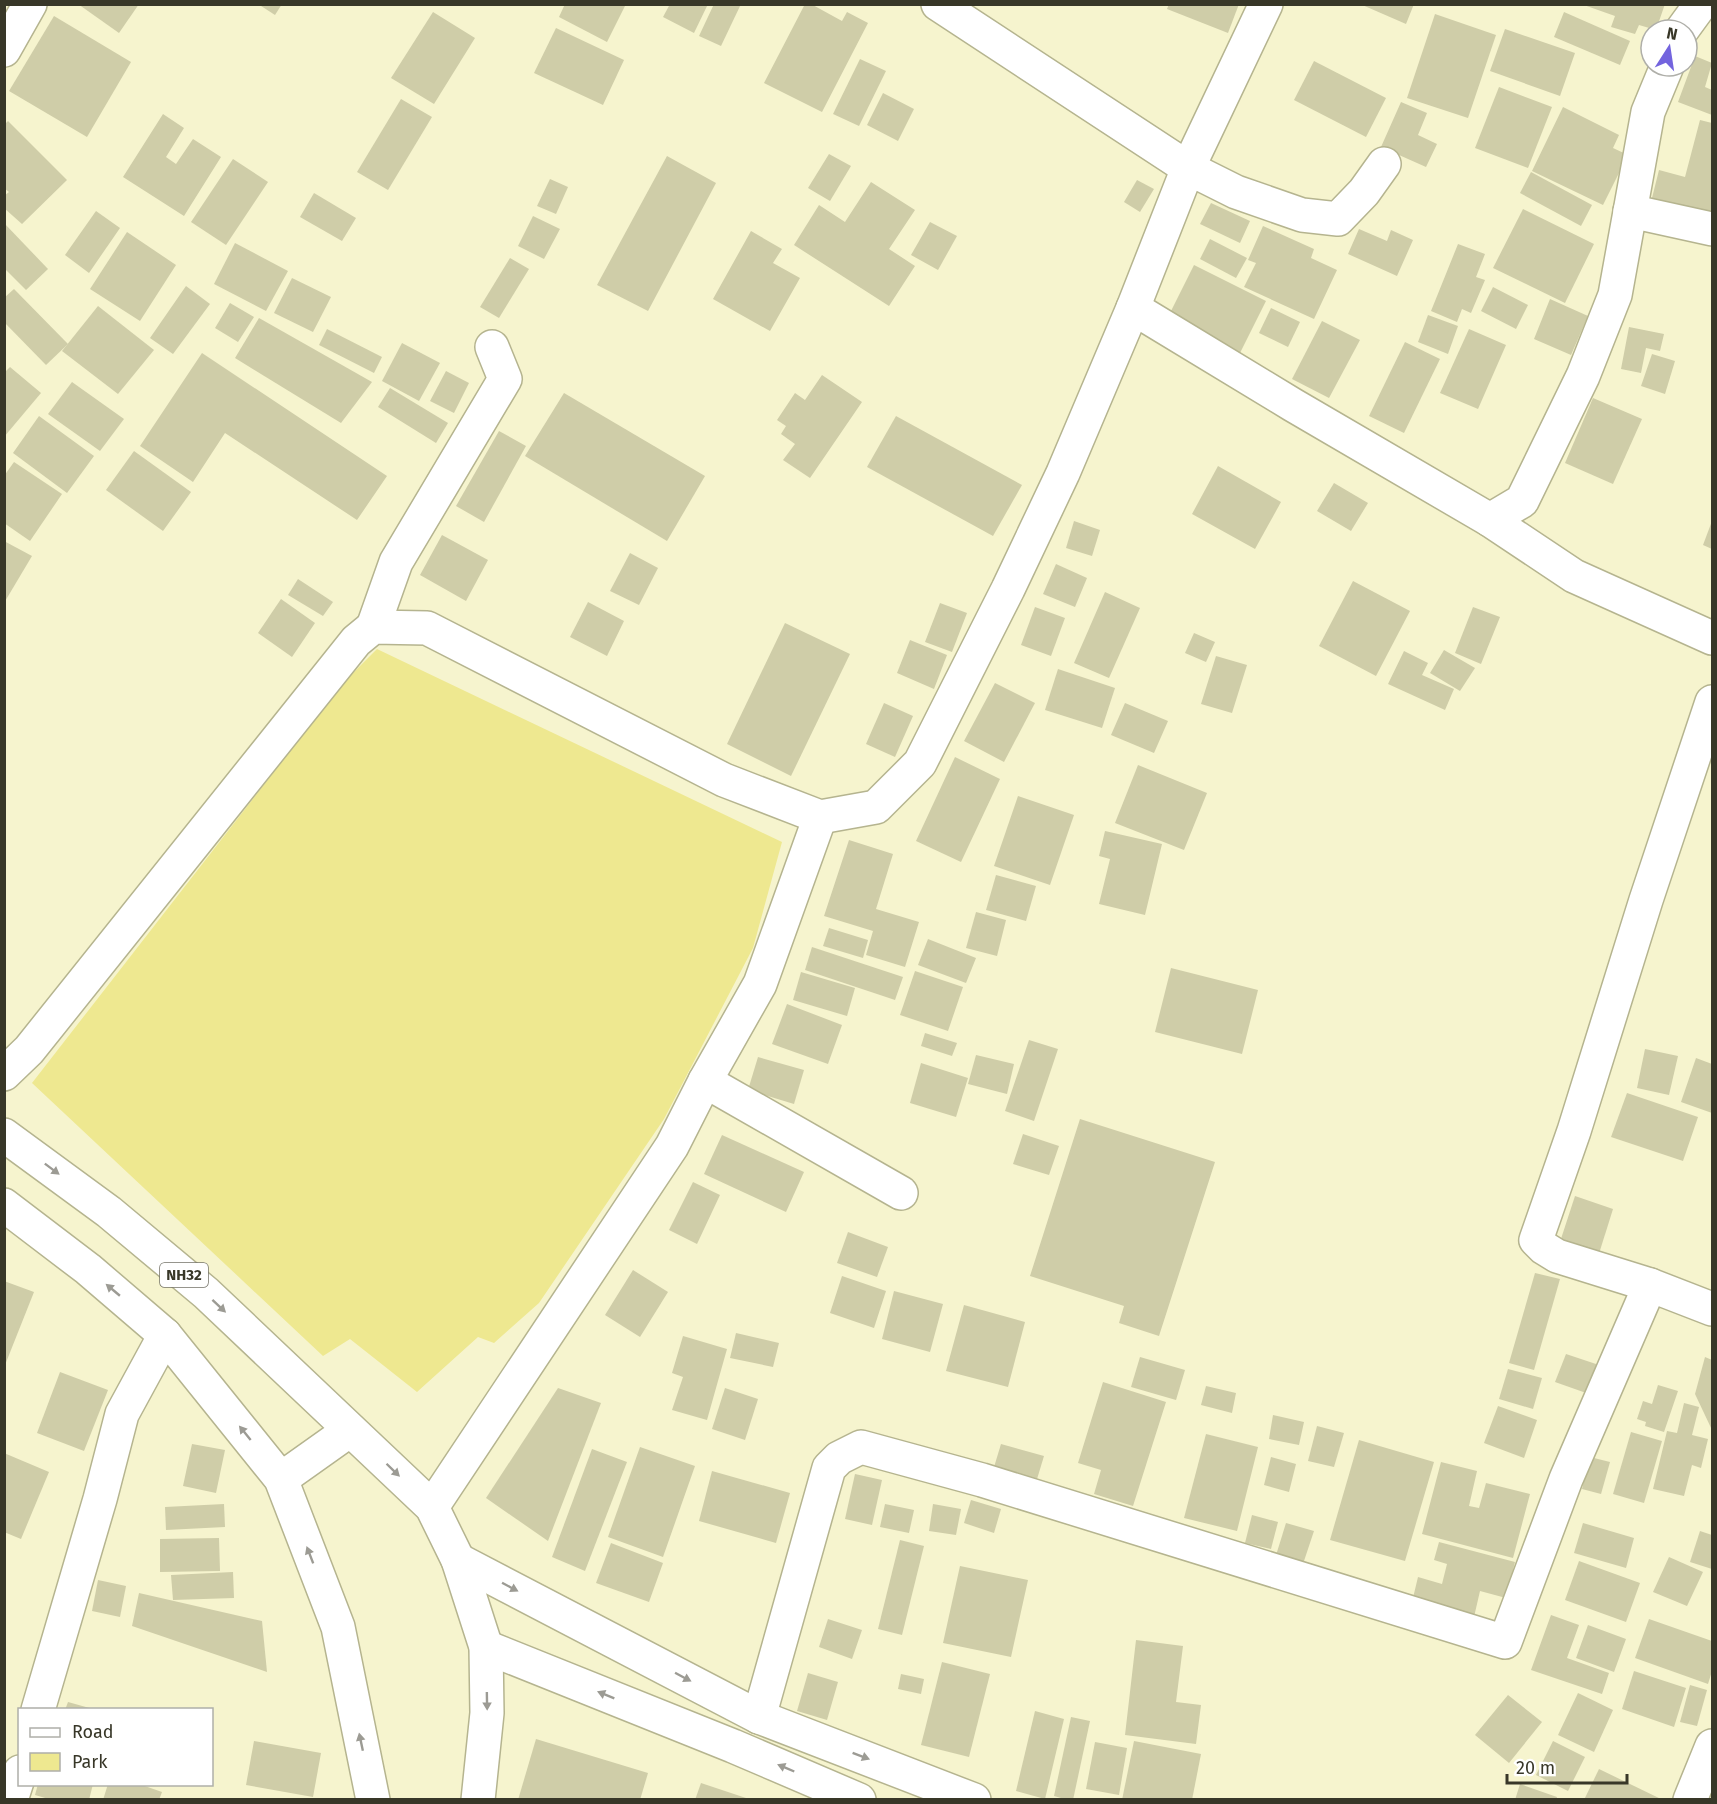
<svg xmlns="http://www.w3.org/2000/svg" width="1717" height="1804" font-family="'Fira Sans',sans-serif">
<rect width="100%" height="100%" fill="#f6f4ce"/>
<!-- green -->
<polygon fill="#eee890" points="377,649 782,842 753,948 664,1119 539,1303 494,1343 478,1337 417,1392 350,1339 323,1356 32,1083 343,683"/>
<!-- building -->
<g fill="#cfcda8">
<polygon points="78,4 139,4 119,33"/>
<polygon points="258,4 282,4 275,15"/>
<polygon points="565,4 626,4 607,42 559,17"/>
<polygon points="670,4 708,4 694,33 663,17"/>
<polygon points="714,4 741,4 721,46 699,36"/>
<polygon points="805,4 811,4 842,21 847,12 868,23 822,112 764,83"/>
<polygon points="1169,4 1239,4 1228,33 1167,9"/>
<polygon points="1360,4 1414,4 1406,24"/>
<polygon points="1581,4 1665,4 1656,30 1639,25 1635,34 1611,27 1615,16"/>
<polygon points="433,12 475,38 434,104 391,78"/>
<polygon points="1564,12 1630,41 1620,65 1554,37"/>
<polygon points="1435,14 1496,35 1468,118 1407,98"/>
<polygon points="54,16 131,62 87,137 9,91"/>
<polygon points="556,28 624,60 603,105 534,73"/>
<polygon points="1505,29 1575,53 1560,96 1490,71"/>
<polygon points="1695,56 1712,63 1705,87 1712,90 1712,115 1678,102"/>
<polygon points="860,59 886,71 859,126 833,114"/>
<polygon points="1314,61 1386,98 1366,137 1294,100"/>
<polygon points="1499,87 1552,107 1528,168 1475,148"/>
<polygon points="883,93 914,109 898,141 867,125"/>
<polygon points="401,99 432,117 388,190 357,172"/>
<polygon points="1401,102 1427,113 1418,135 1437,144 1426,167 1381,147"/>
<polygon points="1563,107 1619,135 1613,148 1628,155 1603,205 1532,171"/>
<polygon points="163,114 184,128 166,157 176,164 193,139 221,157 184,216 123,177"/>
<polygon points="1700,120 1712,123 1712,217 1650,206 1659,170 1685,177"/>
<polygon points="8,121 67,180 22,224 4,208 4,196 9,192 4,188 4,125"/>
<polygon points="829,154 851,166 830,201 808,188"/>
<polygon points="667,156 716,183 648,311 597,285"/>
<polygon points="233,159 268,182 226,245 191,222"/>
<polygon points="1531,172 1592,205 1581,226 1520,193"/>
<polygon points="550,179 568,187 556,214 537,206"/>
<polygon points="1137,180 1154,189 1140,212 1124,202"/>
<polygon points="871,182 915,210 889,249 915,266 889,306 794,245 819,205 845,222"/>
<polygon points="314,193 356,218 342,241 300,217"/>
<polygon points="1211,203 1250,221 1240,243 1200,224"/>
<polygon points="1523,209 1594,244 1565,303 1493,268"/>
<polygon points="96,211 120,228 89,273 65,255"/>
<polygon points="533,216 560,229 544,259 518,246"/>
<polygon points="930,222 957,236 938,270 911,255"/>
<polygon points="4,223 48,269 26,290 4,268"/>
<polygon points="1263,226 1314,249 1311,258 1337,270 1314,319 1244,287 1256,263 1248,260"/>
<polygon points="1359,229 1387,241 1391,230 1413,240 1397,276 1348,254"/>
<polygon points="751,231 782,249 773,263 800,278 770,331 713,299"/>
<polygon points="127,232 176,265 140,321 90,289"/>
<polygon points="1210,239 1247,258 1236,278 1200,259"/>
<polygon points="235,243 288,271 266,311 214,284"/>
<polygon points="1458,244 1485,254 1476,277 1485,280 1471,313 1462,309 1457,322 1431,311"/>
<polygon points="510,258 529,269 499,318 480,307"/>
<polygon points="1194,265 1266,301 1238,357 1166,321"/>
<polygon points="292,278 331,297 313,332 274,313"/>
<polygon points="186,286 210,304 173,354 150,338"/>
<polygon points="1493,287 1528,305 1516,329 1481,311"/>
<polygon points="14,289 68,344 46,365 4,322 4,298"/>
<polygon points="1550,299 1588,316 1571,355 1534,339"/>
<polygon points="230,303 254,317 238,342 215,328"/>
<polygon points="98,306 154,350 118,394 62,351"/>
<polygon points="1271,308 1300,322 1288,347 1259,333"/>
<polygon points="1428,315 1458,326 1448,354 1418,342"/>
<polygon points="259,318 372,382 341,423 235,358"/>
<polygon points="1322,321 1360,340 1329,398 1292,379"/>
<polygon points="1629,327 1664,334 1660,351 1646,348 1641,373 1621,369"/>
<polygon points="327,329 382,357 374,373 319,345"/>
<polygon points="1469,329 1506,345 1478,409 1440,393"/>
<polygon points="1405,342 1440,359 1404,433 1369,416"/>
<polygon points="402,343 440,363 419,401 382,381"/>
<polygon points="202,353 387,476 357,520 225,433 193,482 140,446"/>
<polygon points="1652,354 1675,361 1665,394 1641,386"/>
<polygon points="10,367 41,393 4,437 4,373"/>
<polygon points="446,371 469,383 454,413 430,401"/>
<polygon points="822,375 862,402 810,478 783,460 795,444 781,434 786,426 777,420 795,393 805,400"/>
<polygon points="72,382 124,419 100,451 48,414"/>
<polygon points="390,388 448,423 436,443 378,407"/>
<polygon points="564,393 705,476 667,541 525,456"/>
<polygon points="1593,398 1642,419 1613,484 1565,463"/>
<polygon points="39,416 94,456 67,493 13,453"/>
<polygon points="896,416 1022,485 993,536 867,467"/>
<polygon points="499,431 526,446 484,522 456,506"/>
<polygon points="134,451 191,492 163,531 106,490"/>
<polygon points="14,462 62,494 30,541 4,523 4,476"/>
<polygon points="1218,466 1281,502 1255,549 1192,514"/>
<polygon points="1334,483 1368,503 1351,531 1317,511"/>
<polygon points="1074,521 1100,530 1092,556 1066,548"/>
<polygon points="1712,521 1712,549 1703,545"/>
<polygon points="442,535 488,560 466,601 420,575"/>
<polygon points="4,541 32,556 4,603"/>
<polygon points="630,553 658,568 639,605 610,591"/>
<polygon points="1056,564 1087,578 1075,607 1043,594"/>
<polygon points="298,579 333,602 323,616 288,595"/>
<polygon points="1353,581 1410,611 1376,676 1319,646"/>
<polygon points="1105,592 1140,608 1109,678 1074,663"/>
<polygon points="281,599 315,623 292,657 258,633"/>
<polygon points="588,602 624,621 607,656 570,637"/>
<polygon points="940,603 967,613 952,652 925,642"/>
<polygon points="1035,607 1065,618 1051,656 1021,645"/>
<polygon points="1473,607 1500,617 1481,664 1455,653"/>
<polygon points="785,623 850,654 791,776 727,744"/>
<polygon points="1194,633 1215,642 1206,662 1185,653"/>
<polygon points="910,640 947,655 934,689 897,673"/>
<polygon points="1444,650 1475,668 1460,691 1430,673"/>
<polygon points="1404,651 1428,663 1422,675 1454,689 1445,710 1388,684"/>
<polygon points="1216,656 1247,665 1232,713 1201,704"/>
<polygon points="1058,669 1115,688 1102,728 1045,710"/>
<polygon points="995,683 1035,703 1004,762 964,741"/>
<polygon points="884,703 913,716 895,757 866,744"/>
<polygon points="1125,703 1168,721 1154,753 1111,735"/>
<polygon points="955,757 1000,779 961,862 916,841"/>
<polygon points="1138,765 1207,793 1184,850 1115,823"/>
<polygon points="1018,796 1074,815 1050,885 994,866"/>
<polygon points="1105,831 1162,844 1145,915 1099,904 1110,859 1099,856"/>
<polygon points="849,840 893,854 876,909 919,922 905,967 866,955 873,931 824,916"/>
<polygon points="996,875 1036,886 1026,921 986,910"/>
<polygon points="976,912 1006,920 997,956 966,948"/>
<polygon points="829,928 868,940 863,958 823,946"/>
<polygon points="928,939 976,958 966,983 918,965"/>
<polygon points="812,947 903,977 895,1000 805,970"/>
<polygon points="1171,968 1258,990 1242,1054 1155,1032"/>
<polygon points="915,971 963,987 948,1031 900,1015"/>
<polygon points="801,972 855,988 847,1016 793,1000"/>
<polygon points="787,1004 842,1025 828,1064 772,1044"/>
<polygon points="925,1033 957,1043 952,1056 921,1046"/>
<polygon points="1029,1040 1058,1049 1034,1121 1005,1111"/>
<polygon points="1645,1049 1678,1056 1669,1095 1637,1088"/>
<polygon points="976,1055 1014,1064 1007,1094 968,1084"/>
<polygon points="758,1057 804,1070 794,1104 748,1090"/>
<polygon points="1696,1058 1712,1064 1712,1113 1681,1102"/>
<polygon points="921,1063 968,1078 956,1117 910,1103"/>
<polygon points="1627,1093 1698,1117 1683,1161 1611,1137"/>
<polygon points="1080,1119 1215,1162 1159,1336 1119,1323 1124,1306 1030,1276"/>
<polygon points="1023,1134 1059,1146 1049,1175 1013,1164"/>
<polygon points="722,1135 804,1172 786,1212 704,1174"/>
<polygon points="693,1182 720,1195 697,1244 669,1230"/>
<polygon points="1575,1196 1613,1209 1597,1260 1558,1248"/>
<polygon points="848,1232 888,1247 877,1277 837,1263"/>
<polygon points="633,1270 668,1292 640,1337 605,1315"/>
<polygon points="1535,1273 1560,1279 1534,1370 1509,1363"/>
<polygon points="842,1276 886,1291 874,1328 830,1313"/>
<polygon points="4,1281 34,1292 5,1365 4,1365"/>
<polygon points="894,1291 943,1304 930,1352 882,1339"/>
<polygon points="964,1305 1025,1322 1008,1387 946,1371"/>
<polygon points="736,1333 779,1343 773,1367 730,1358"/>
<polygon points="683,1336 727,1349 707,1420 672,1410 683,1377 672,1373"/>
<polygon points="1566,1354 1599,1365 1589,1394 1555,1382"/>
<polygon points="1140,1357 1185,1370 1176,1400 1131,1387"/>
<polygon points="1705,1357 1712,1360 1712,1430 1695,1394"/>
<polygon points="1508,1369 1542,1378 1533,1409 1499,1399"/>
<polygon points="60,1372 108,1390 84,1451 37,1433"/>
<polygon points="1103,1382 1166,1402 1133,1506 1094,1494 1101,1470 1078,1463"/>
<polygon points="1658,1385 1678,1391 1664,1432 1645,1426 1646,1422 1637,1419 1643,1401 1652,1404"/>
<polygon points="1206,1386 1236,1393 1232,1413 1201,1405"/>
<polygon points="558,1388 601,1403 548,1541 486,1498"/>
<polygon points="725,1388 758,1399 745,1440 712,1429"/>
<polygon points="1684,1403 1699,1407 1692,1435 1708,1439 1701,1468 1692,1465 1684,1496 1653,1489 1667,1431 1677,1433"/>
<polygon points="1498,1406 1537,1420 1524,1458 1484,1443"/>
<polygon points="1273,1415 1304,1422 1299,1445 1269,1439"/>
<polygon points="1317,1426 1344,1433 1334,1467 1308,1461"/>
<polygon points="1631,1432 1662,1441 1644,1503 1613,1494"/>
<polygon points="1206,1434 1258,1447 1237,1531 1184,1518"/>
<polygon points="1359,1440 1434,1462 1405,1561 1330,1540"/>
<polygon points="192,1444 225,1450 216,1493 183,1486"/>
<polygon points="1001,1444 1044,1456 1034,1489 991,1477"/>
<polygon points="640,1447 695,1466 663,1557 608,1537"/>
<polygon points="592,1449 627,1462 585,1571 552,1557"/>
<polygon points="4,1453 49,1472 21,1539 4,1532"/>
<polygon points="1271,1457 1296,1464 1289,1492 1264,1485"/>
<polygon points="1590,1457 1610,1462 1601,1494 1582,1489"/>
<polygon points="1441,1462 1477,1471 1469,1506 1479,1508 1486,1483 1530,1494 1513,1558 1422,1534"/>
<polygon points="712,1471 790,1493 776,1543 699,1521"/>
<polygon points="855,1474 882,1480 872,1525 845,1519"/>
<polygon points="971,1500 1001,1509 994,1533 964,1523"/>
<polygon points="224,1504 225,1527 166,1530 165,1507"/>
<polygon points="885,1504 914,1510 909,1533 880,1527"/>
<polygon points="933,1504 961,1509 956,1535 929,1531"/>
<polygon points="1252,1515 1278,1522 1271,1549 1245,1543"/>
<polygon points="1286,1523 1314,1531 1300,1573 1273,1565"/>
<polygon points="1583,1523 1634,1538 1626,1568 1574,1553"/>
<polygon points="1700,1531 1712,1535 1712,1569 1690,1562"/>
<polygon points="219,1538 220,1571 160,1572 160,1539"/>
<polygon points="900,1540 924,1546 902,1635 878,1629"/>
<polygon points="1439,1542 1515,1562 1506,1598 1480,1591 1474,1617 1412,1602 1418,1577 1442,1584 1447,1564 1434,1560"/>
<polygon points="611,1543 663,1563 649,1602 596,1583"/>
<polygon points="1669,1557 1703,1572 1687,1606 1653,1592"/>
<polygon points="1579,1561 1640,1583 1626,1622 1565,1600"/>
<polygon points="960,1566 1028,1580 1011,1657 943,1643"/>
<polygon points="233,1572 234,1598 173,1600 171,1575"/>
<polygon points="98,1580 126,1586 120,1617 92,1611"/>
<polygon points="139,1593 262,1621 267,1672 132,1626"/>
<polygon points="1551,1615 1579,1625 1567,1658 1609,1673 1602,1694 1531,1670"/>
<polygon points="828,1619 862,1630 852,1659 819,1647"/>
<polygon points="1649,1619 1712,1641 1712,1671 1708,1684 1635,1658"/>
<polygon points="1588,1625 1626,1639 1614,1672 1576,1658"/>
<polygon points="1136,1640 1183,1646 1176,1702 1201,1705 1196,1744 1125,1735"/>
<polygon points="942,1662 990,1674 969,1757 921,1745"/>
<polygon points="1634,1671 1686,1688 1674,1727 1622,1709"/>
<polygon points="808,1673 838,1682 827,1720 797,1711"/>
<polygon points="901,1674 924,1679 921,1694 898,1689"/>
<polygon points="1690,1685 1707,1690 1697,1726 1680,1722"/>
<polygon points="1578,1693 1613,1710 1594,1752 1558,1735"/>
<polygon points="1508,1695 1542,1722 1509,1763 1475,1735"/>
<polygon points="68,1702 93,1709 93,1710 65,1710"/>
<polygon points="1035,1711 1064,1719 1045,1799 1016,1791"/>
<polygon points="1071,1717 1090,1721 1073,1800 1068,1800 1054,1796"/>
<polygon points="536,1739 648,1773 640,1800 518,1800"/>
<polygon points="254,1741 321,1753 313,1797 246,1785"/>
<polygon points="1134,1741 1201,1754 1192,1800 1122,1800"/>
<polygon points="1553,1741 1585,1757 1568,1791 1536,1775"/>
<polygon points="1095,1742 1127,1748 1119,1795 1086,1789"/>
<polygon points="1599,1769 1663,1800 1584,1800"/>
<polygon points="701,1783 749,1799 749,1800 695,1800"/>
<polygon points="38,1784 93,1784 89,1800 52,1800 35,1795"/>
<polygon points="108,1784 139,1784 162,1792 159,1800 117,1800 111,1798 111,1800 103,1800"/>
<polygon points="1520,1784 1557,1797 1556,1800 1515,1800"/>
</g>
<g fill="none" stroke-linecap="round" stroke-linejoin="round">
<defs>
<g id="minor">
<polyline points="938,4 1188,168 1236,192 1302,215 1338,219 1364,192 1384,164"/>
<polyline points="1682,30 1701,4"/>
<polyline points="4,50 30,4"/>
<polyline points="1630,211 1712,229"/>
<polyline points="1133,308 1293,405 1490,520 1522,501 1583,376 1615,295 1648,112 1667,66"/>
<polyline points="1490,520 1574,576 1712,638"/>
<polyline points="373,627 396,562 505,379 492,347"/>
<polyline points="4,1074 29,1050 356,641 373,627 427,628 724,780 820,817 876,807 920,763 1008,589 1063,473 1133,308 1188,168 1266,4"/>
<polyline points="705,1081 901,1193"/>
<polyline points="1650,1285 1557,1256 1544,1248 1536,1240 1574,1131 1646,900 1712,702"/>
<polyline points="432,1507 672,1146 705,1081 760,984 820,817"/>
<polyline points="38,1710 100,1499 122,1414 165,1335"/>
<polyline points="759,1717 829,1468 839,1458 861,1447 982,1480 1505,1642 1566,1479 1650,1285 1712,1309"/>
<polyline points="11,1800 20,1772"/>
<polyline points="1690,1800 1712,1746"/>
</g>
<g id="primary">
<polyline points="4,1135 109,1212 206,1293 432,1507 458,1560 486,1647 487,1713 478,1800"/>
<polyline points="4,1205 88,1269 165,1335 281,1479 338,1627 373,1800"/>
<polyline points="281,1479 350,1430"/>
<polyline points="458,1560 759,1717 974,1800"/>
<polyline points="486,1647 733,1746 859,1800"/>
</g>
</defs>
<!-- minor casing -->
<use href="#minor" stroke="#b5b48f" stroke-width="36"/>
<!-- primary casing -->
<use href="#primary" stroke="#b5b48f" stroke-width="36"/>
<!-- minor -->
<use href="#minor" stroke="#fff" stroke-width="33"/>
<!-- primary -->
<use href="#primary" stroke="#fff" stroke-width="33"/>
</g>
<!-- one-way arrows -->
<defs><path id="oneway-solid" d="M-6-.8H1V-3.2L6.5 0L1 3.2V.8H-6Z" transform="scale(1.5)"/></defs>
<g fill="#9c9b94">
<use href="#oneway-solid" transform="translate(52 1169) rotate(37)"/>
<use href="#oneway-solid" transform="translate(113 1290) rotate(-140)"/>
<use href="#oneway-solid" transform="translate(219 1306) rotate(43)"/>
<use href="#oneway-solid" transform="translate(245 1433) rotate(-129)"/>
<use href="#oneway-solid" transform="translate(393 1470) rotate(44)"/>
<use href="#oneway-solid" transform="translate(310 1555) rotate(-111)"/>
<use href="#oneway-solid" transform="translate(510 1587) rotate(28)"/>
<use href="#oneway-solid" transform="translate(683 1677) rotate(28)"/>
<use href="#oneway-solid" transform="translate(606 1695) rotate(-158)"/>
<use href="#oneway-solid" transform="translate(487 1701) rotate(89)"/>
<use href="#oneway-solid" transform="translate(361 1742) rotate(-102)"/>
<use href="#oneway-solid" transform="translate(861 1756) rotate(21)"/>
<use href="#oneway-solid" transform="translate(786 1768) rotate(-157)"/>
</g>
<g text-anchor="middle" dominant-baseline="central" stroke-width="6" stroke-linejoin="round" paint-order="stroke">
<!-- shield labels -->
<rect fill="#fff" stroke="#747368" stroke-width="1.5" x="160" y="1263" width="48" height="24" rx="4.5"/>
<g font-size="15" font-weight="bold" fill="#383728">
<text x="184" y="1275">NH32</text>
</g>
</g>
<!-- border -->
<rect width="1717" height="1804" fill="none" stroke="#383728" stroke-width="12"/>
<!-- legend -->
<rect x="18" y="1708" width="195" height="78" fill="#ffffff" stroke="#afafa9" stroke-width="1.5"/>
<rect x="30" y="1728" width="30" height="9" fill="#ffffff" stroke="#afafa9" stroke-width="1.5"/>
<text x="72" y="1738" font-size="18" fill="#383728">Road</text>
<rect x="30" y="1753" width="30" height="18" fill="#eee890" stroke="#afafa9" stroke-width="1.5"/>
<text x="72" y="1768" font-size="18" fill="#383728">Park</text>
<!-- north arrow -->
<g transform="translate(1669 48) rotate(12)"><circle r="28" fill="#ffffff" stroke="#afafa9" stroke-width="1.5"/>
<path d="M0-4.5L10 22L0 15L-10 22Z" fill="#7364de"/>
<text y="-9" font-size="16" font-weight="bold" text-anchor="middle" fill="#383728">N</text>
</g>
<!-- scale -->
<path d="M1507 1774v9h120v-9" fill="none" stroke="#383728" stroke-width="3"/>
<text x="1516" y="1774" font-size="18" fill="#383728" stroke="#ffffff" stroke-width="4.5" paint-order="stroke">20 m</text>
</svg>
